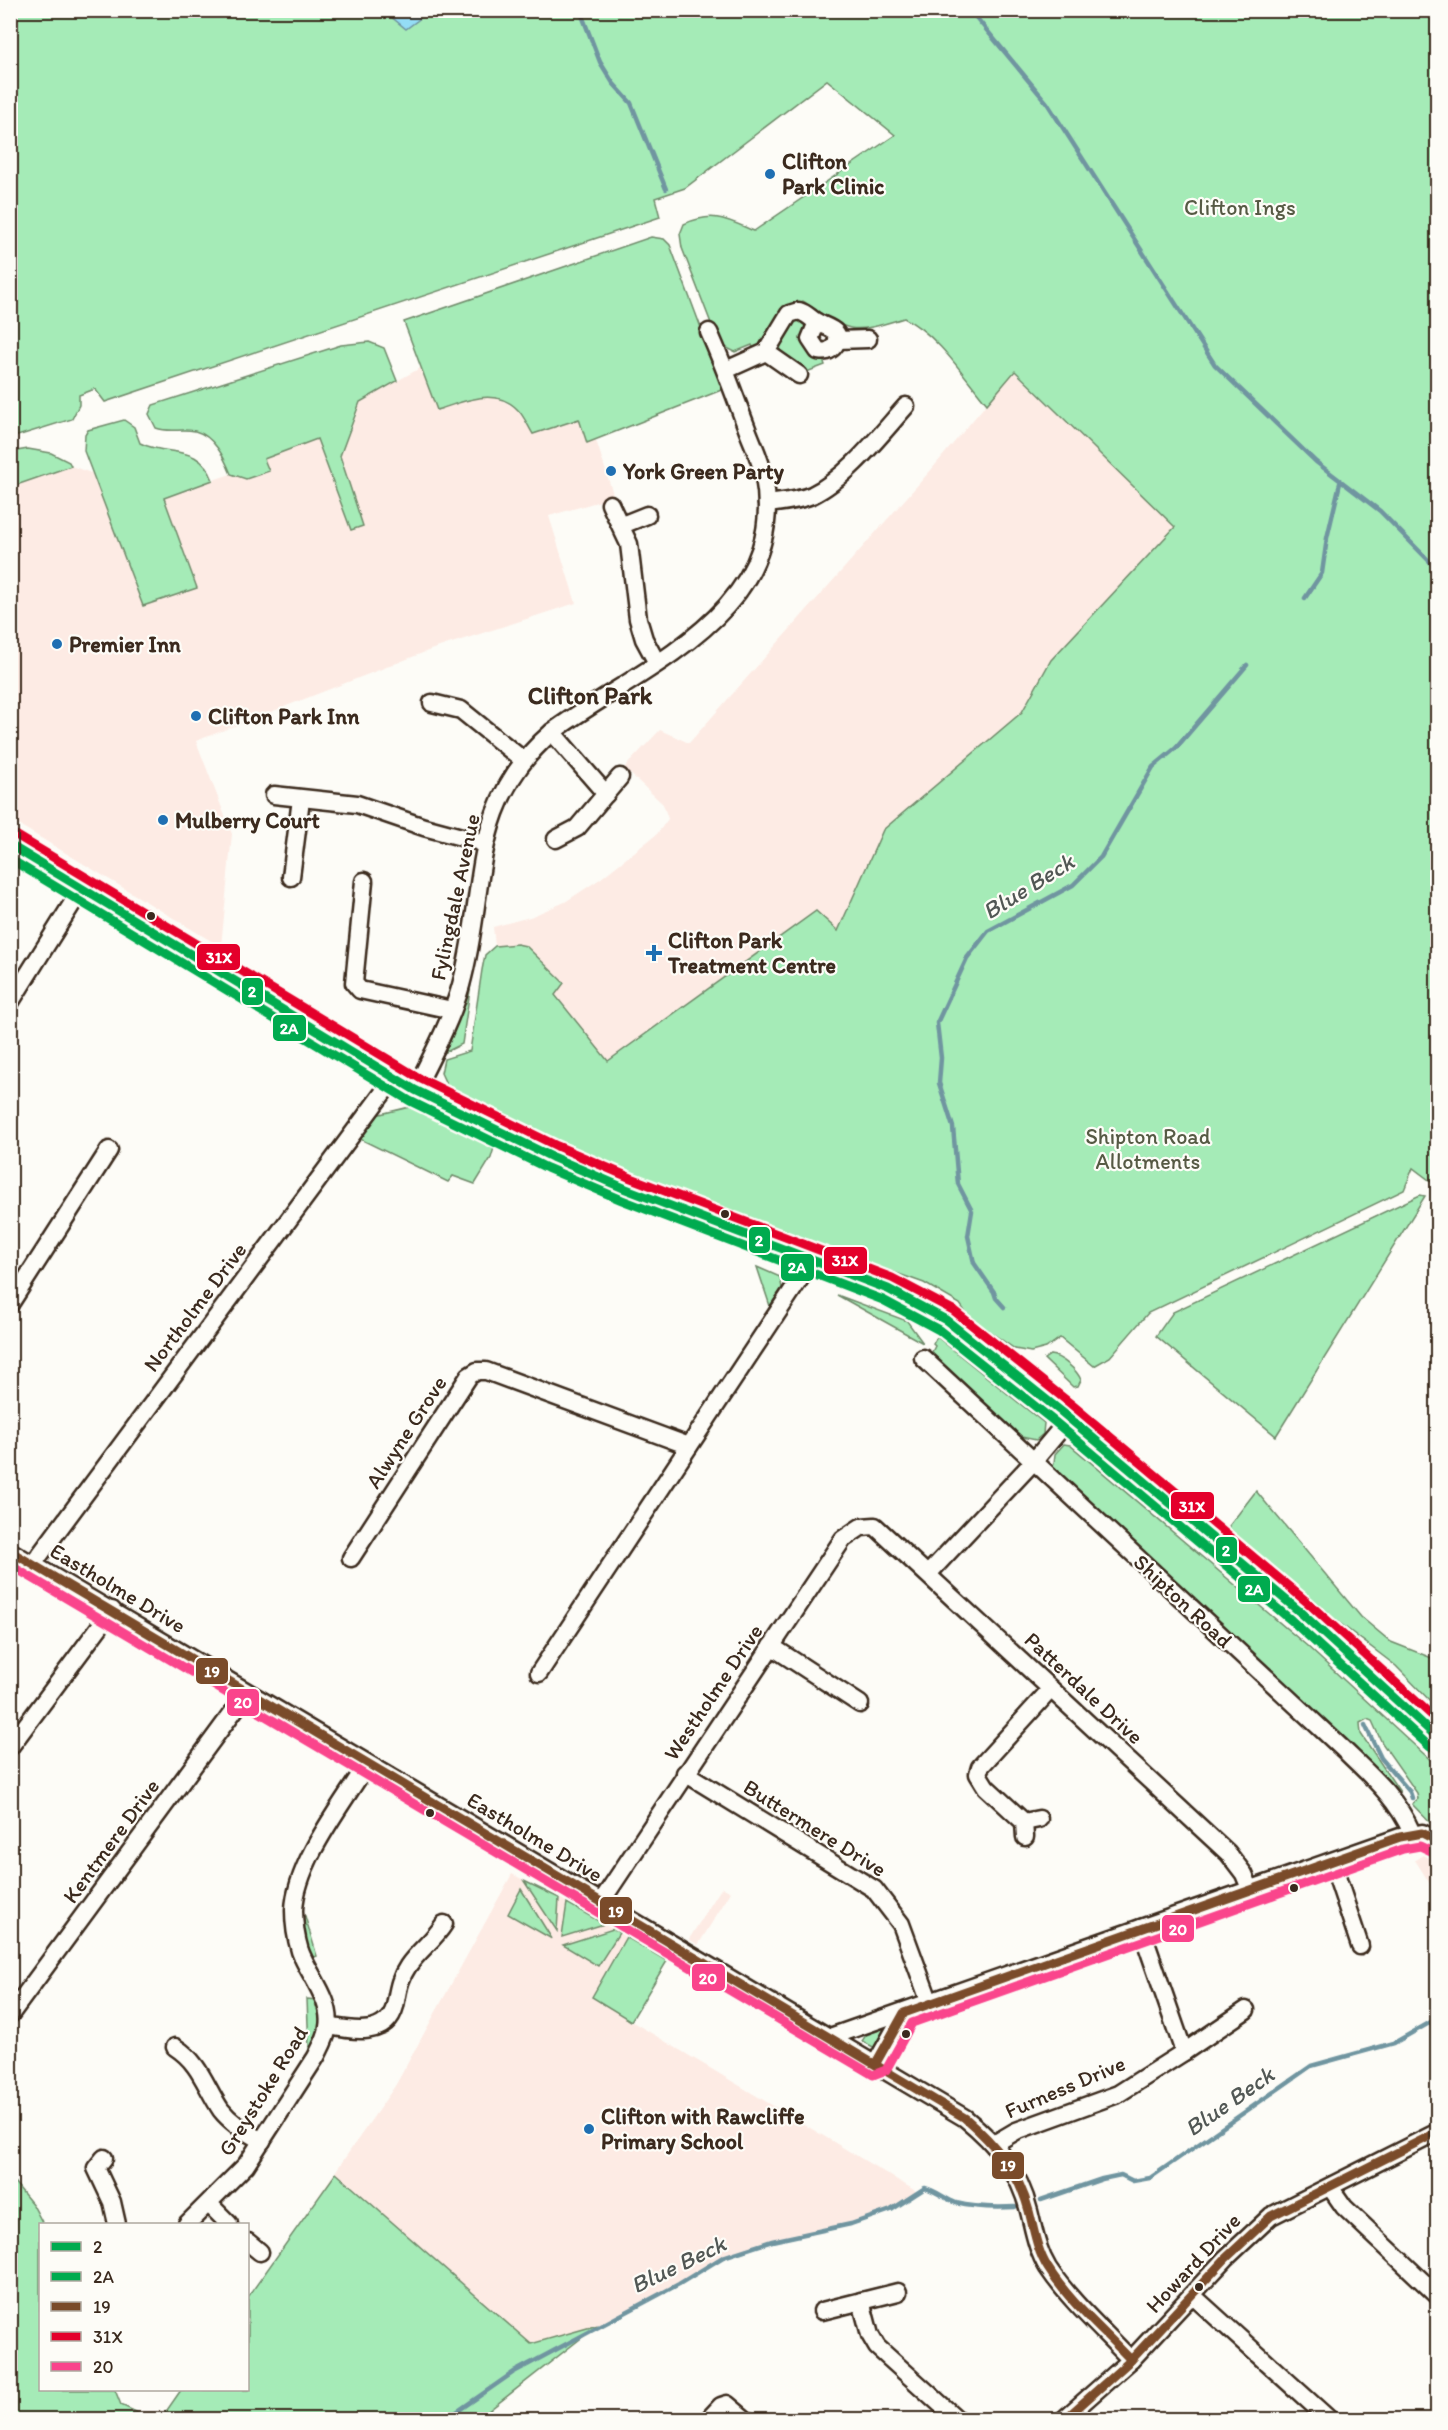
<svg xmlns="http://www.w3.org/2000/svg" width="1448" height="2430" font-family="Itim,sans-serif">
<rect width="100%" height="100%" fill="#fdfcf7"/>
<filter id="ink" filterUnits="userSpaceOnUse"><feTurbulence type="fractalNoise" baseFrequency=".0167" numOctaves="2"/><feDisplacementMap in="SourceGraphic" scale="12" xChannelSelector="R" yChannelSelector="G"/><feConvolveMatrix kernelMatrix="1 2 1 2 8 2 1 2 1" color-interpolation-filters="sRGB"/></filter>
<g filter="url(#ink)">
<!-- built -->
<g fill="#fdebe4">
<polygon points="422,367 437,410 477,397 498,398 517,409 533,434 579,419 587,443 596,440 614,497 549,516 576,603 433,649 196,741 232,834 221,947 11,820 10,487 71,466 131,487 213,480 231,474"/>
<polygon points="1014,371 1175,527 1051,660 1022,712 883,830 838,931 816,911 608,1061 555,994 563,983 517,944 495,946 493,927 530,917 565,902 600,879 657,834 668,819 663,804 624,768 660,730 689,743 931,470"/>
<polygon points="1431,1850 1437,1854 1437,1895 1415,1860"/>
<polygon points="512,1874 563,1900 667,1961 631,2021 919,2193 891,2210 851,2224 772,2241 723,2257 679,2284 598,2325 531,2344 420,2419 175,2420 165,2413 181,2390 248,2390 248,2297 395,2086"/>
<polygon points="722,1887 731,1892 698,1945 689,1939"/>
</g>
<!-- green -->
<g fill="#a5ebb7" stroke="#708a6a" stroke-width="1.5">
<path d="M 10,11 L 1437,11 L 1437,1186 L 1413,1168 L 1404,1190 L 1148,1313 L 1110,1357 L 1094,1366 L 1060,1338 L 1046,1348 L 1031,1352 L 1015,1349 L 969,1317 L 960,1304 L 924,1283 L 606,1169 L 487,1114 L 447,1086 L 441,1073 L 444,1059 L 470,1051 L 482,970 L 485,955 L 495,946 L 517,944 L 526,946 L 564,983 L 555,995 L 608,1061 L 816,911 L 838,931 L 883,830 L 1022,712 L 1051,660 L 1175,527 L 1015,371 L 987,404 C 963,375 938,335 904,318 C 850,335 848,333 803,301 L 782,309 L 761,346 L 754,351 L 752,345 L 735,352 L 719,344 L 682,248 L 680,234 L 684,224 C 714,211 726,219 754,231 L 895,135 L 827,80 L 685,188 L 655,198 L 660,217 L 105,402 L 95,389 L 79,395 L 79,405 L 72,419 L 11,438 Z"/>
<path d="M 651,237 L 664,239 L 670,245 L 724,389 L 587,443 L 579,419 L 533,434 C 528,426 524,416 518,410 C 496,386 462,402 437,410 L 404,322 Z"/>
<path d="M 791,318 L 809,322 L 805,347 L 814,355 L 822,356 L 825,365 L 804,373 C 774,350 776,352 791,318 Z"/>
<path d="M 369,342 L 384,348 L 397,381 L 360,402 L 340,456 L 363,526 L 351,530 L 317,439 L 264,459 L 269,471 L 246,479 L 231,474 C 224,457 214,436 195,431 C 181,428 170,433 156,428 L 149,414 L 153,405 L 341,345 Z"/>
<path d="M 124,420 L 134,427 L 140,443 C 170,458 198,442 213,480 L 164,498 L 197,588 L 143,606 L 84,451 L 85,435 L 88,430 Z"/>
<polygon points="28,449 51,453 69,462 71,466 11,487 11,452"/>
<polygon points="472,977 462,1044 442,1054"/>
<polygon points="422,1104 496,1141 491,1158 475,1184 453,1176 448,1182 358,1138 372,1116"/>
<polygon points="1420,1195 1425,1196 1276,1436 1156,1336 1173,1312"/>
<polygon points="757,1267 780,1277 782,1288 770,1306"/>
<polygon points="837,1295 907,1321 923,1343"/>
<polygon points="937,1337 1044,1423 1043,1434 1036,1440 1022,1437 1020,1440 933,1359 932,1352 935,1346 933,1344"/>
<path d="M 1050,1355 C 1061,1356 1077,1370 1081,1380 L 1078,1386 L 1073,1387 L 1044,1359 Z"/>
<polygon points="1064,1444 1070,1445 1306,1645 1437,1766 1437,1830 1412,1804 1418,1799 1417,1793 1382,1743 1372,1721 1367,1719 1360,1723 1361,1734 1400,1792 1051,1466 1054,1463 1055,1454"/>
<polygon points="1256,1491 1361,1617 1391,1642 1437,1660 1437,1708 1396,1666 1223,1534"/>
<polygon points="524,1881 559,1898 557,1931"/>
<polygon points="521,1889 552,1939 508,1914"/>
<polygon points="567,1903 604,1924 562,1937"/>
<polygon points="305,1916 317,1956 310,1959 302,1917"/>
<polygon points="613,1929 619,1933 598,1966 563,1945"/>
<polygon points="626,1937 667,1961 631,2021 592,1997"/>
<polygon points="307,1999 317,2000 323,2022 313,2052 309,2050"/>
<polygon points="882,2029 886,2032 875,2048 862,2041 866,2035"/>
<polygon points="336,2173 531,2344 598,2325 478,2419 427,2419 431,2416 430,2411 420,2420 175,2420 165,2413 181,2390 248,2390 248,2297"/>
<polygon points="10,2177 33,2205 43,2224 40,2224 40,2390 115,2390 121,2405 151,2419 11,2419"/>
</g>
<!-- water -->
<polygon fill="#94ddf6" stroke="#7095a0" stroke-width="1.5" points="384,11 383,11 430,11 406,29"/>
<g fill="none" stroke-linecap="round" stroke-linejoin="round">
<!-- stream -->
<g stroke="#7095a0" stroke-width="4.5">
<polyline points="580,10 600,62 613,83 631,103 666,189"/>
<polyline points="970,10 1047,103 1215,365 1316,462 1380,511 1438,570"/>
<polyline points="1305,598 1322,573 1327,538 1340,483"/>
<polyline points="1004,1307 996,1298 994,1292 974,1263 968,1236 972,1211 958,1184 953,1127 939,1083 941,1058 937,1023 967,958 988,931 1073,885 1101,857 1153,767 1176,748 1247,665"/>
<polyline points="1365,1725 1381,1758 1410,1792 1412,1798"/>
<polyline points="1041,2200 1102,2179 1121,2175 1133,2181 1150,2178 1311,2066 1394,2043 1438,2018"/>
<path d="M 445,2420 L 514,2372 L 679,2284 L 723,2257 L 772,2241 L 851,2224 L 891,2210 L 925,2188 C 937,2191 945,2199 956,2203 C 976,2208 995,2208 1015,2207"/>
</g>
<defs>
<g id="minor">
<polyline points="837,340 868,339"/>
<polyline points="766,352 799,375"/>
<path d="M 726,370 L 766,352 L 789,314 L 799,311 C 806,313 809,317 815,321 C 823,327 845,329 835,345 C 830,352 825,352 818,351 L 810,339 L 817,322"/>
<polyline points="610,504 629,544 638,619 644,639 657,663"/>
<path d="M 767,504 C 782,502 798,501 812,495 C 847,478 881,434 906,406"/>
<polyline points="622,525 647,515"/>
<polyline points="432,703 461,710 523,760"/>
<polyline points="552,732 606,794"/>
<polyline points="274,795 357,804 424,827 484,843"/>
<polyline points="556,839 577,828 620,777"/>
<polyline points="291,877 301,799"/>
<polyline points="364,881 354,983 360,990 452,1010"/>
<polyline points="10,1003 82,888"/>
<path d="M 415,1090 C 432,1056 451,1021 461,985 C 488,889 467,805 552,732 C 640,667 790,613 764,477 C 761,460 752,443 746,426 C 734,394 723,363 709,332"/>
<polyline points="10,1304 109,1150"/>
<path d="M 923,1358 L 1343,1749 C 1370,1775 1397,1798 1412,1833"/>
<path d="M 10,1551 L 965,2118 C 997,2144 1019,2171 1029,2211 C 1034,2231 1037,2250 1048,2268 C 1070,2301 1104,2331 1131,2360"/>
<polyline points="351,1558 469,1376 477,1371 486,1371 689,1446"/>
<polyline points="33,1564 394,1078"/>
<polyline points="928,1574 1033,1462 1069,1419"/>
<polyline points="771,1646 860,1704"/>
<polyline points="539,1673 813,1259"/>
<polyline points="10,1747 112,1610"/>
<polyline points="685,1773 874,1889 901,1924 930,2003"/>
<polyline points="1024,1822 1039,1819"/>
<polyline points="1025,1837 1024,1822 986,1787 978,1774 980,1767 1051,1689"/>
<polyline points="1332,1862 1360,1946"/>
<polyline points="601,1902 843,1539 861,1527 875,1526 1228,1853 1244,1874 1251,1891"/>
<polyline points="10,2015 247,1693"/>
<path d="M 329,2026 C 353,2031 387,2037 395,2006 C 398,1991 399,1979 408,1966 C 418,1951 434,1940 444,1924"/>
<polyline points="830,2037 1400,1837 1422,1833 1438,1841"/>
<path d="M 175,2047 C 200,2063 205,2086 221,2110 C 232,2124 247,2133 262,2141"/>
<polyline points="1184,2052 1246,2010"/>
<polyline points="876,2063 904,2013"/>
<polyline points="994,2144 1016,2131 1118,2094 1184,2052 1141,1928"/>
<polyline points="104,2158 96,2168 112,2202 117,2224"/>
<polyline points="1330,2187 1344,2207 1438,2296"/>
<polyline points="210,2205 229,2224"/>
<path d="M 187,2224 L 246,2165 L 316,2057 C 321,2047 327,2037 328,2027 C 333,2001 308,1974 300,1951 C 296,1938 294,1923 294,1910 C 296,1862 342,1805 367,1764"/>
<polyline points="248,2242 260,2252"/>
<polyline points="1192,2295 1330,2420"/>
<polyline points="861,2301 870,2335 877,2347 958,2420"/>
<polyline points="822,2311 898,2292"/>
<polyline points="708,2420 721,2406 727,2404 746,2420"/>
<polyline points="1063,2420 1131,2360 1226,2258 1271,2216 1438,2132"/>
</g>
<polyline id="primary" points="10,845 415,1090 552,1157 626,1189 888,1289 946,1320 1063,1413 1299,1611 1438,1738"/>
</defs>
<!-- minor casing -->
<use href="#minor" stroke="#3b2a1e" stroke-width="21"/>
<!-- primary casing -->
<use href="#primary" stroke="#3b2a1e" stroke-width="30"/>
<!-- minor -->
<use href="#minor" stroke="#fdfcf7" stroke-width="16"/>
<!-- primary -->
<use href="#primary" stroke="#fdfcf7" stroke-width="26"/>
<defs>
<polyline id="bus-1" points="10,845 415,1090 552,1157 626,1189 888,1289 946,1320 1063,1413 1299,1611 1438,1738"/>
<polyline id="bus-2" points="10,859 410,1101 547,1168 622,1200 883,1300 939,1330 1055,1422 1291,1620 1430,1747"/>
<g id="bus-3">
<path d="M 10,1551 L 965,2118 C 995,2144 1019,2172 1029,2211 C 1034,2230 1037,2251 1048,2268 C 1070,2303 1103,2330 1131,2360"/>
<polyline points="876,2063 904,2013 1400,1837 1422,1833 1438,1841"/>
<polyline points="1064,2420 1131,2360 1226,2258 1271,2216 1438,2132"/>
</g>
<polyline id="bus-4" points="16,835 421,1079 557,1146 631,1178 892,1278 953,1310 1071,1404 1307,1602 1438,1721"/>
<polyline id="bus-5" points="10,1565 873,2075 886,2070 912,2023 1403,1849 1420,1846 1433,1852"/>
</defs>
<!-- bus-1 casing -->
<use href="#bus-1" stroke="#fdfcf7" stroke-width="14"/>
<!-- bus-2 casing -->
<use href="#bus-2" stroke="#fdfcf7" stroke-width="14"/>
<!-- bus-3 casing -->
<use href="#bus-3" stroke="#fdfcf7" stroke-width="14"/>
<!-- bus-4 casing -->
<use href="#bus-4" stroke="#fdfcf7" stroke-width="14"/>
<!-- bus-5 casing -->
<use href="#bus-5" stroke="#fdfcf7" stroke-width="14"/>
<!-- bus-1 -->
<use href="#bus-1" stroke="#00ab4f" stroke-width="9"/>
<!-- bus-2 -->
<use href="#bus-2" stroke="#00ab4f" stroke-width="9"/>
<!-- bus-3 -->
<use href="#bus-3" stroke="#7a4b2a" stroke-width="9"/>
<!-- bus-4 -->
<use href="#bus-4" stroke="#e4002b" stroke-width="9"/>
<!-- bus-5 -->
<use href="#bus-5" stroke="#fa448c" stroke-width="9"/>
</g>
</g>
<!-- markers -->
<g fill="#1f6fb2" stroke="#fdfcf7" stroke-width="2">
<circle cx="770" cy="174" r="6"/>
<circle cx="611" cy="471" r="6"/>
<circle cx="57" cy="644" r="6"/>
<circle cx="196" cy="716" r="6"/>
<circle cx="163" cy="820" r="6"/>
<path d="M651 944h6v6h6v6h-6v6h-6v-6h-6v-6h6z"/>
<circle cx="589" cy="2129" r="6"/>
</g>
<g fill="#3b2a1e" stroke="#fdfcf7" stroke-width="2">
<circle cx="151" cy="916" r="5"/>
<circle cx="725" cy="1214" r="5"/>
<circle cx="430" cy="1813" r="5"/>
<circle cx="1294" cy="1888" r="5"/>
<circle cx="906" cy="2034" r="5"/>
<circle cx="1199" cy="2287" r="5"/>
</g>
<g text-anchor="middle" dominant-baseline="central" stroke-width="4.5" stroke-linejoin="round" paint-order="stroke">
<!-- poi labels -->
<g font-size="22" font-weight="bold" fill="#3b2a1e" stroke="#fdfcf7" text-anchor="start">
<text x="782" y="161">Clifton<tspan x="782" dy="25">Park Clinic</tspan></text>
<text x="623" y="471">York Green Party</text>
<text x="69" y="644">Premier Inn</text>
<text x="208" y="716">Clifton Park Inn</text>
<text x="175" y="820">Mulberry Court</text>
<text x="668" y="940">Clifton Park<tspan x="668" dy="25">Treatment Centre</tspan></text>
<text x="601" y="2116">Clifton with Rawcliffe<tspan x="601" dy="25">Primary School</tspan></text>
</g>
<!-- park labels -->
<g font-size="22" fill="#565a44" stroke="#fdfcf7">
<text x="1240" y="207">Clifton Ings</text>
<text x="1148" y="1136">Shipton Road<tspan x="1148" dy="25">Allotments</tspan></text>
</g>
<!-- street labels -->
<g font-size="22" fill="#3b2a1e" stroke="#fdfcf7">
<text transform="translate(455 897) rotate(-78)">Fylingdale Avenue</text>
<text transform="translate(195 1307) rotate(-53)">Northolme Drive</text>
<text transform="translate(406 1432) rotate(-57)">Alwyne Grove</text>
<text transform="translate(118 1588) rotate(31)">Eastholme Drive</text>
<text transform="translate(1183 1601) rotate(43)">Shipton Road</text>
<text transform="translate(1084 1688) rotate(43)">Patterdale Drive</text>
<text transform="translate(713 1692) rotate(-56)">Westholme Drive</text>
<text transform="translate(815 1828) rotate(32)">Buttermere Drive</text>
<text transform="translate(535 1837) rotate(31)">Eastholme Drive</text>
<text transform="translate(111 1841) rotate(-54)">Kentmere Drive</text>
<text transform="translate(1065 2087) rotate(-23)">Furness Drive</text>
<text transform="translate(263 2091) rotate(-58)">Greystoke Road</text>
<text transform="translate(1193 2263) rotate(-47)">Howard Drive</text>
</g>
<!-- neighbourhood labels -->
<g font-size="24" font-weight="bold" fill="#3b2a1e" stroke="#fdfcf7">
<text x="590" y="695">Clifton Park</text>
</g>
<!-- water labels -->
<g font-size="24" font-style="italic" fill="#515754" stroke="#fdfcf7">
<text transform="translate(1028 886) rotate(-32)">Blue Beck</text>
<text transform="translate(1229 2101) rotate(-35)">Blue Beck</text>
<text transform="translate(678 2264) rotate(-26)">Blue Beck</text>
</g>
</g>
<g stroke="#fdfcf7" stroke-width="2">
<rect x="196" y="943" width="45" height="28" rx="6" fill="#e4002b"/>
<rect x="241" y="977" width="23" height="29" rx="6" fill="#00ab4f"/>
<rect x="272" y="1014" width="35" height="28" rx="6" fill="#00ab4f"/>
<rect x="748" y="1226" width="23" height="28" rx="6" fill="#00ab4f"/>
<rect x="823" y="1246" width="45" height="29" rx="6" fill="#e4002b"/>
<rect x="780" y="1253" width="35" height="29" rx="6" fill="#00ab4f"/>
<rect x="1170" y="1491" width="45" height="29" rx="6" fill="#e4002b"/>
<rect x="1215" y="1536" width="23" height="28" rx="6" fill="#00ab4f"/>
<rect x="1237" y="1575" width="34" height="28" rx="6" fill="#00ab4f"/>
<rect x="195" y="1657" width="34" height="28" rx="6" fill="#7a4b2a"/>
<rect x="226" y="1688" width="34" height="29" rx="6" fill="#fa448c"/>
<rect x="599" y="1896" width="34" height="29" rx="6" fill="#7a4b2a"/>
<rect x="1161" y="1914" width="34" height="29" rx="6" fill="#fa448c"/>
<rect x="691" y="1963" width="35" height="29" rx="6" fill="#fa448c"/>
<rect x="991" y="2151" width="34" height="29" rx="6" fill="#7a4b2a"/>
</g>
<g font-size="16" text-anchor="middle" font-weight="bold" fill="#fff">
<text x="219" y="963">31X</text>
<text x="252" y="997">2</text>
<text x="289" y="1034">2A</text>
<text x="759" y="1246">2</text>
<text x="845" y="1266">31X</text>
<text x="797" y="1273">2A</text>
<text x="1192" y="1512">31X</text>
<text x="1226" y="1556">2</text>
<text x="1254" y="1595">2A</text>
<text x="212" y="1677">19</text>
<text x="243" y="1708">20</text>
<text x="616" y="1917">19</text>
<text x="1178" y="1935">20</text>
<text x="708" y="1984">20</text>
<text x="1008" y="2171">19</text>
</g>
<!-- margin -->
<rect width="1448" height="2430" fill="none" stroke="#fdfcf7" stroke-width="36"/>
<rect x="18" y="18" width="1412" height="2394" fill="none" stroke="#3b2a1e" stroke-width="2" filter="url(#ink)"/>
<!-- legend -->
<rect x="39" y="2223" width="210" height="168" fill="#fdfcf7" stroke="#afa8a0" stroke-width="1.5"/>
<rect x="51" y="2242" width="30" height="9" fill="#00ab4f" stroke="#afa8a0" stroke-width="1.5"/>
<text x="93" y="2253" font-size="18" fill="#3b2a1e">2</text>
<rect x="51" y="2272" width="30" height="9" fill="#00ab4f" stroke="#afa8a0" stroke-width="1.5"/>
<text x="93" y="2283" font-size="18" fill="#3b2a1e">2A</text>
<rect x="51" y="2302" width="30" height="9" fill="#7a4b2a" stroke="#afa8a0" stroke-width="1.5"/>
<text x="93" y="2313" font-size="18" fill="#3b2a1e">19</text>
<rect x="51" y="2332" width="30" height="9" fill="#e4002b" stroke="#afa8a0" stroke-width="1.5"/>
<text x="93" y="2343" font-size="18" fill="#3b2a1e">31X</text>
<rect x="51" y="2362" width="30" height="9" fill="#fa448c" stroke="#afa8a0" stroke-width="1.5"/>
<text x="93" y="2373" font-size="18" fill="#3b2a1e">20</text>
</svg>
